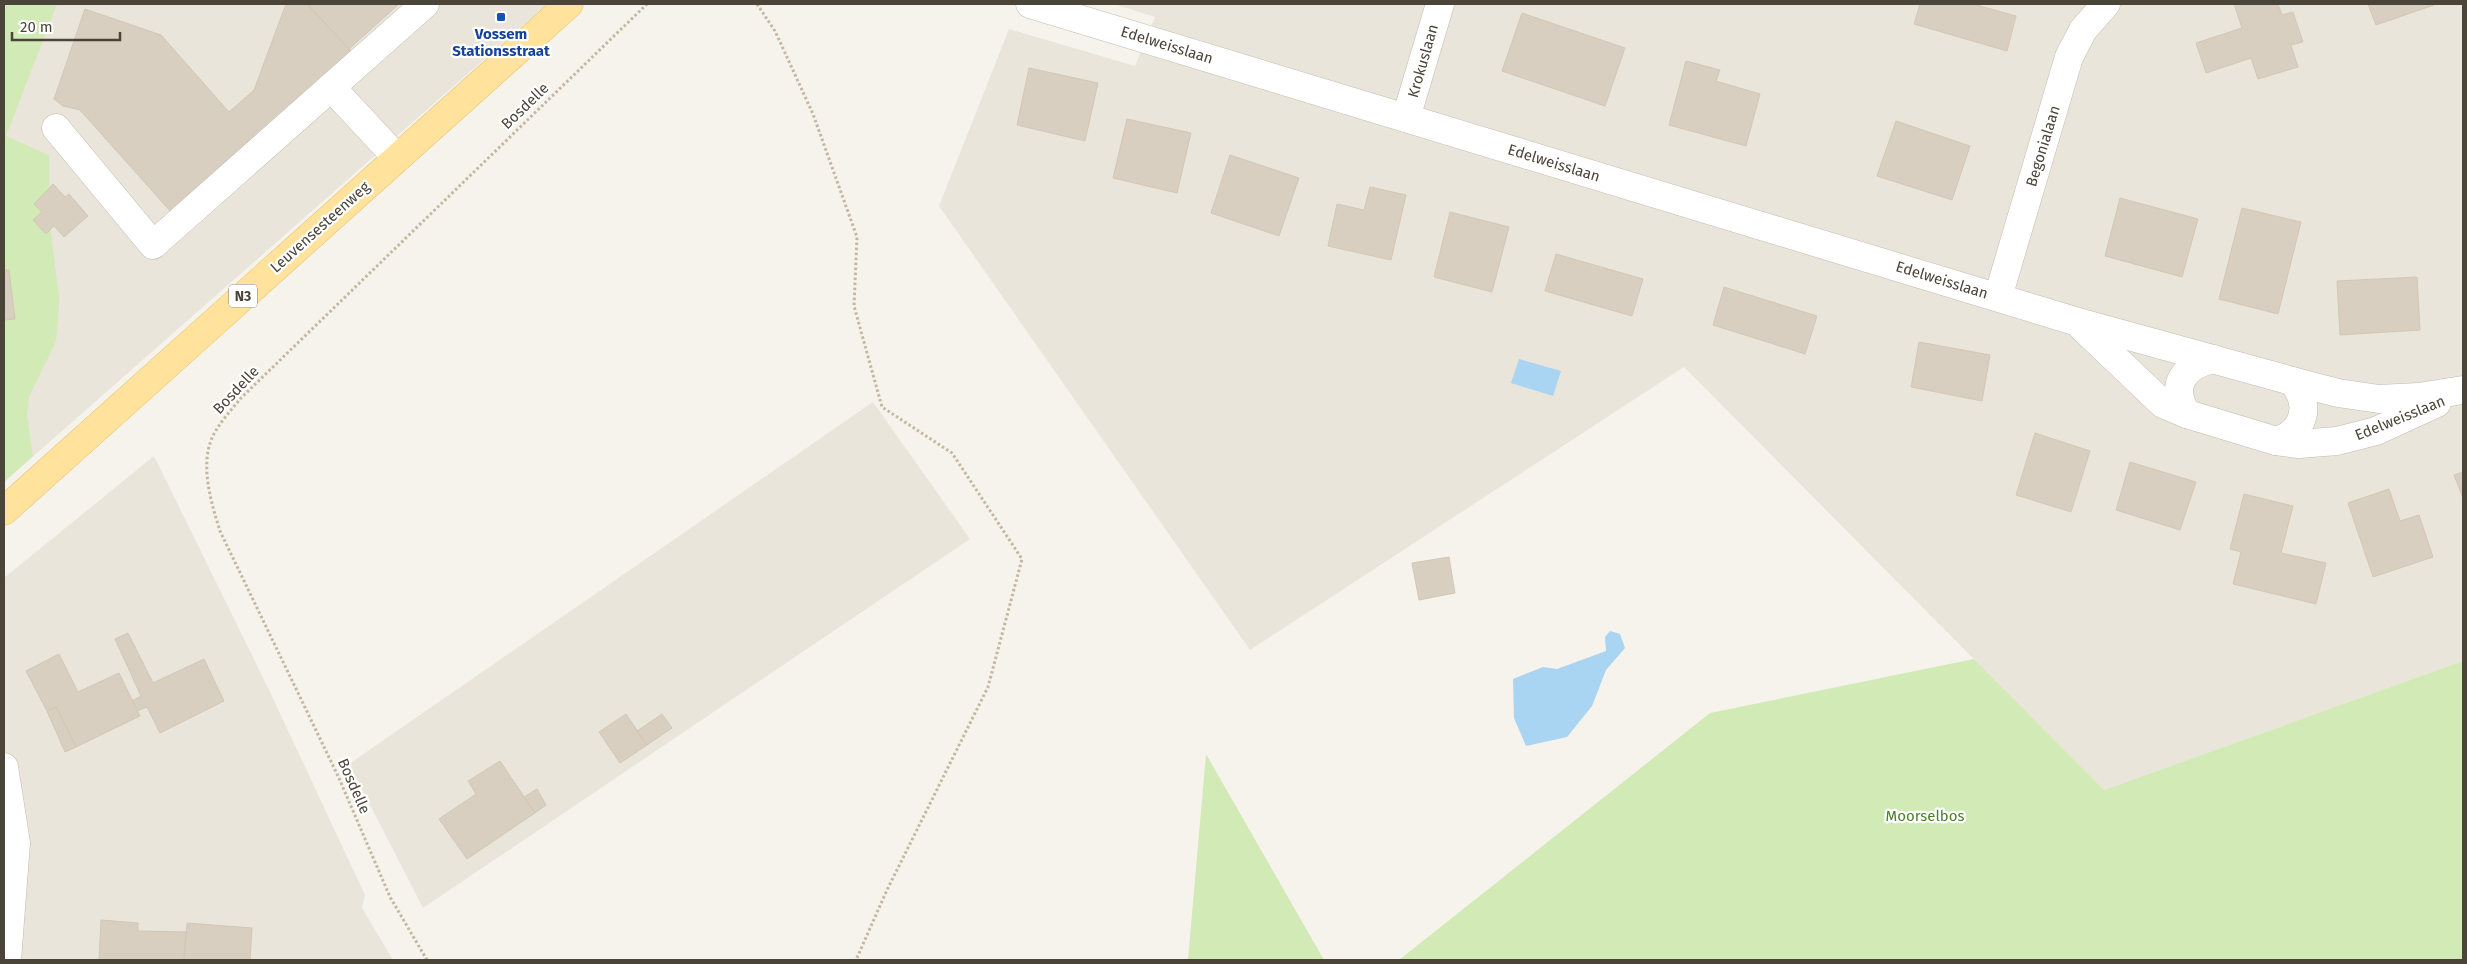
<svg xmlns="http://www.w3.org/2000/svg" width="2467" height="964" font-family="'Fira Sans',sans-serif">
<rect width="100%" height="100%" fill="#f6f3ec"/>
<!-- residential -->
<g fill="#eae5da">
<polygon points="4,4 547,4 4,482"/>
<polygon points="1114,4 2463,4 2463,661 2104,790 1684,367 1250,650 939,206 1009,29 1135,66 1155,17"/>
<polygon points="873,402 970,539 423,908 349,764"/>
<polygon points="154,456 269,690 365,895 362,908 393,960 4,960 4,578"/>
</g>
<!-- green -->
<g fill="#d2eab5">
<polygon points="4,4 57,4 6,136 49,155 49,218 59,296 58,321 56,341 29,397 27,415 33,456 4,482"/>
<polygon points="1974,659 2104,790 2463,661 2463,960 1399,960 1710,713"/>
<polygon points="1206,754 1324,960 1188,960"/>
</g>
<!-- water -->
<g fill="#a9d4f2">
<polygon points="1519,359 1561,371 1553,396 1511,383"/>
<polygon points="1610,631 1620,634 1625,648 1606,670 1592,706 1567,737 1526,746 1514,718 1513,679 1543,667 1557,669 1606,651 1605,637"/>
</g>
<!-- building -->
<g fill="#d8cfc1" stroke="#d3c7b4">
<polygon points="286,4 307,4 351,51 171,212 80,110 63,106 54,99 85,9 161,35 229,112 254,90"/>
<polygon points="307,4 399,4 349,49"/>
<polygon points="1920,4 1973,4 2016,16 2007,51 1914,24"/>
<polygon points="2234,4 2278,4 2282,15 2293,12 2303,42 2291,45 2298,67 2258,79 2251,58 2206,73 2196,43 2242,28"/>
<polygon points="2368,4 2434,4 2434,5 2376,25"/>
<polygon points="1522,13 1625,48 1605,106 1502,71"/>
<polygon points="1686,61 1720,70 1716,81 1760,94 1746,146 1669,125"/>
<polygon points="1029,68 1098,83 1085,141 1017,125"/>
<polygon points="1127,119 1191,133 1177,193 1113,178"/>
<polygon points="1896,121 1970,146 1952,200 1877,176"/>
<polygon points="1230,155 1299,178 1279,236 1211,213"/>
<polygon points="53,184 65,197 69,194 88,216 64,237 54,226 46,234 33,220 42,212 34,204"/>
<polygon points="1370,187 1406,195 1391,260 1328,246 1337,204 1364,210"/>
<polygon points="2120,198 2198,219 2182,277 2105,256"/>
<polygon points="2242,208 2301,222 2278,314 2219,299"/>
<polygon points="1450,212 1509,227 1492,292 1434,277"/>
<polygon points="1556,254 1643,279 1632,316 1545,291"/>
<polygon points="4,270 9,270 15,319 4,320"/>
<polygon points="2417,277 2420,330 2340,335 2337,281"/>
<polygon points="1724,287 1817,316 1805,354 1713,325"/>
<polygon points="1919,342 1990,355 1982,401 1911,387"/>
<polygon points="2035,433 2090,451 2071,512 2016,495"/>
<polygon points="2130,462 2196,482 2180,530 2116,510"/>
<polygon points="2463,472 2463,498 2454,475"/>
<polygon points="2389,489 2400,521 2419,515 2433,557 2373,577 2348,503"/>
<polygon points="2244,494 2293,506 2281,553 2326,563 2316,604 2233,584 2241,552 2230,549"/>
<polygon points="1449,557 1455,593 1419,600 1412,563"/>
<polygon points="128,633 153,683 204,659 224,701 160,733 147,707 137,711 132,701 141,696 115,639"/>
<polygon points="59,654 78,692 119,673 140,716 76,747 56,707 47,711 26,671"/>
<polygon points="56,707 76,747 65,752 47,711"/>
<polygon points="626,714 647,745 620,763 599,732"/>
<polygon points="662,714 672,728 647,745 637,731"/>
<polygon points="500,761 535,813 467,859 439,819 476,794 468,781"/>
<polygon points="537,789 546,805 535,813 524,797"/>
<polygon points="101,920 138,923 138,931 186,932 184,960 99,960"/>
<polygon points="187,923 252,928 250,960 184,960"/>
</g>
<g fill="none" stroke-linecap="round" stroke-linejoin="round">
<defs>
<g id="minor">
<polyline points="1030,4 2078,322 2292,381 2338,393 2379,399 2419,397 2463,390"/>
<polyline points="331,87 397,158"/>
<polyline points="1406,118 1440,4"/>
<polyline points="56,128 153,245 425,4"/>
<polyline points="1998,297 2069,57 2083,30 2106,4"/>
<polyline points="2080,325 2163,404 2187,414 2276,441 2299,444 2337,441 2376,431 2437,403"/>
<path d="M 2187,414 C 2169,386 2183,366 2213,359"/>
<path d="M 2276,441 C 2305,433 2312,403 2292,381"/>
<polyline points="4,767 16,843 7,960"/>
</g>
<polyline id="major" points="4,511 569,4"/>
</defs>
<!-- minor casing -->
<use href="#minor" stroke="#c2bbae" stroke-width="29"/>
<!-- major casing -->
<use href="#major" stroke="#e6c16a" stroke-width="29"/>
<!-- path -->
<g stroke="#c4b79f" stroke-width="3" stroke-dasharray="2.5 2.5" stroke-linecap="butt">
<polyline points="757,4 775,31 813,114 857,237 854,306 882,407 952,453 1022,559 988,687 887,890 856,960"/>
<path d="M 427,960 L 390,897 L 338,776 L 220,531 C 211,502 198,461 215,432 C 222,420 232,409 241,398 L 647,4"/>
</g>
<!-- minor -->
<use href="#minor" stroke="#fff" stroke-width="28"/>
<!-- major -->
<use href="#major" stroke="#ffe39c" stroke-width="28"/>
</g>
<!-- markers -->
<rect fill="#1a4fb4" stroke="#fff" stroke-width="2" x="496" y="12" width="10" height="10" rx="2.5"/>
<g text-anchor="middle" dominant-baseline="central" stroke-width="4.5" stroke-linejoin="round" paint-order="stroke">
<!-- shield labels -->
<rect fill="#fff" stroke="#817c74" stroke-width="1" x="229" y="284.5" width="28" height="23" rx="4"/>
<g font-size="14" font-weight="bold" fill="#4b4439">
<text x="243" y="296">N3</text>
</g>
<!-- transit labels -->
<g font-size="15" font-weight="bold" fill="#164399" stroke="#fff">
<text x="501" y="34">Vossem<tspan x="501" dy="17">Stationsstraat</tspan></text>
</g>
<!-- street labels -->
<g font-size="15" fill="#4b4439" stroke="#fff">
<text transform="translate(1167 45) rotate(17)">Edelweisslaan</text>
<text transform="translate(1423 61) rotate(-74)">Krokuslaan</text>
<text transform="translate(525 106) rotate(-44)">Bosdelle</text>
<text transform="translate(2043 146) rotate(-73)">Begonialaan</text>
<text transform="translate(1554 163) rotate(17)">Edelweisslaan</text>
<text transform="translate(320 227) rotate(-42)">Leuvensesteenweg</text>
<text transform="translate(1942 280) rotate(17)">Edelweisslaan</text>
<text transform="translate(236 390) rotate(-47)">Bosdelle</text>
<text transform="translate(2400 418) rotate(-22)">Edelweisslaan</text>
<text transform="translate(354 786) rotate(66)">Bosdelle</text>
</g>
<!-- park labels -->
<g font-size="15" fill="#4a7f2a" stroke="#fff">
<text x="1925" y="816">Moorselbos</text>
</g>
</g>
<!-- border -->
<rect width="2467" height="964" fill="none" stroke="#4b4439" stroke-width="10"/>
<!-- scale -->
<path d="M12 32v8h108v-8" fill="none" stroke="#4b4439" stroke-width="2.5"/>
<text x="20" y="32" font-size="15" fill="#4b4439" stroke="#ffffff" stroke-width="4" paint-order="stroke">20 m</text>
</svg>
